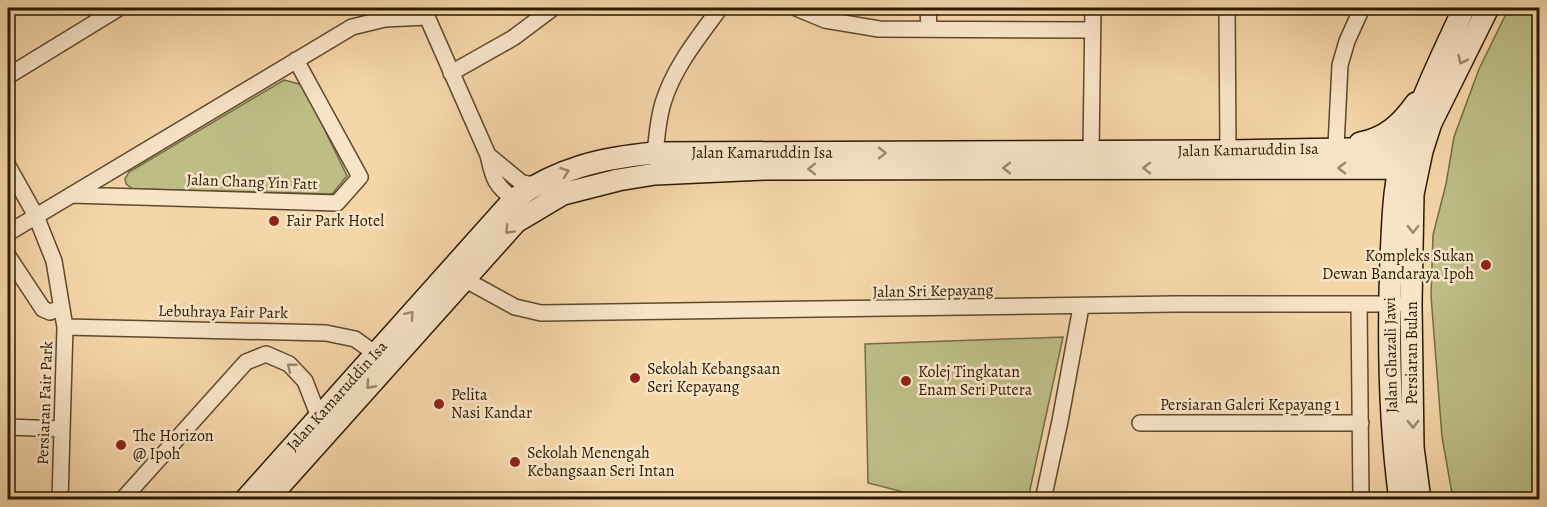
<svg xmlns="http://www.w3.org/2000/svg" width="1547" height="507" viewBox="0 0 1547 507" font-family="Alegreya,serif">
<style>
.green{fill:#bdbd86;stroke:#746c44;stroke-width:1.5}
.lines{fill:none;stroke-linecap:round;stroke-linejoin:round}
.street-casing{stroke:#5e492c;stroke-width:18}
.secondary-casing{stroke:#2b1a02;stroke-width:24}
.street{stroke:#f8e4c7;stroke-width:15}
.secondary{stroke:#f8e4c7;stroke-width:21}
.oneway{stroke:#9c896e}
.poi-dot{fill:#8f2418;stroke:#f8e4c7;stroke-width:2}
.labels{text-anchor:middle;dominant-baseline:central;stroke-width:5;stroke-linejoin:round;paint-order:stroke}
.street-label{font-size:16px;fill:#2b1a02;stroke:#f8e4c7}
.poi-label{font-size:16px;fill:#2b1a02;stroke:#f8e4c7;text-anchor:start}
</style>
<rect width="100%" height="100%" fill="#f5d6a9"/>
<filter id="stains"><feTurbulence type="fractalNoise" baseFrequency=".00333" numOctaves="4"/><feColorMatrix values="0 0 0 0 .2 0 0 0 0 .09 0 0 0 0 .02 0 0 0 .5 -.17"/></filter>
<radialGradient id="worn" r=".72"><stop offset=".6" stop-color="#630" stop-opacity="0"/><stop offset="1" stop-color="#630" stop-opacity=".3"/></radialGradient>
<path class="green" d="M 1509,8 L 1539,8 L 1539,499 L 1453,499 L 1442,437 L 1431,296 L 1433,235 L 1446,184 L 1454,137 L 1479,69 Z
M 284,80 L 303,85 L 347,176 L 332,194 L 133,189 L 126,184 L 125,179 L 129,172 Z
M 1063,337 L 1028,499 L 931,499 L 868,483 L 865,344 Z"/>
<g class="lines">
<g class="street-casing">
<path id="street" d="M 796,8 L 825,20 L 879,29 L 1092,30
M 928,8 L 929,29
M 1227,8 L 1228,151
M 424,10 L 488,155 C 493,177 494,185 514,199
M 451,73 L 513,38 L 553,8
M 8,76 L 119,8
M 1336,146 L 1340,65 L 1347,41 L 1362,8
M 1091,151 L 1093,8
M 655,153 C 657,136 658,119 663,103 C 674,67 698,38 720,8
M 488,155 L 522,183 L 535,185
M 8,166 L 36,216 L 54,261 L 65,327 L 60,500
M 71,195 L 337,203 L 360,177 L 296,60
M 8,233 L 352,27 L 385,19 L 427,17
M 8,256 L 43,309 L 50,312 L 61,308
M 464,279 L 515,307 L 541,313 L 1176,304 L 1398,304
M 1359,304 L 1361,500
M 65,327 L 326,333 L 355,339 L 376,354
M 1140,423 L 1361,423
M 8,427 L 61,429
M 122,500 L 246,362 L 266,354 L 289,364 L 305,381 L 319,417
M 1043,500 L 1060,421 L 1081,307"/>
</g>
<g class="secondary-casing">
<path id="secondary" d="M 1360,143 C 1386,138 1401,124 1416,103
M 245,500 L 514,199 C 559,168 601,158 655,153 L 1228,151 L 1405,148 L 1422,151
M 267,500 L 516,222 L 563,194 L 618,180 L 655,174 L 766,169 L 1401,168 L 1417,171
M 1400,500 C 1389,420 1388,339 1391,259 C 1393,220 1393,183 1405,146 C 1421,99 1443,53 1464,8
M 1420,500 L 1413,447 L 1411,304 L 1413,194 L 1422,151 L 1431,123 L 1488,8"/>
</g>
<use href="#street" class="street"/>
<use href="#secondary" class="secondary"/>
</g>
<defs><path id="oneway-chevron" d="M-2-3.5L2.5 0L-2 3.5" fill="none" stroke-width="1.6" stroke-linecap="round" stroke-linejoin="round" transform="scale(1.5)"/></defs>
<g class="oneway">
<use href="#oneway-chevron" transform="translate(1462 60) rotate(116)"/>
<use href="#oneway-chevron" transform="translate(882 153)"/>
<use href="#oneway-chevron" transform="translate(1007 168) rotate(180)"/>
<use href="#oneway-chevron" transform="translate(1147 168) rotate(-180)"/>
<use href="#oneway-chevron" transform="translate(1342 168) rotate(-180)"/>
<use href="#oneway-chevron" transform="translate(812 169) rotate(180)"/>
<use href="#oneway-chevron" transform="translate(565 172) rotate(-20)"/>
<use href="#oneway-chevron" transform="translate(1413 229) rotate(91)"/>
<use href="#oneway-chevron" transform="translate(509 230) rotate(133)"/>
<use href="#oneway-chevron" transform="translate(410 315) rotate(-49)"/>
<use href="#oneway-chevron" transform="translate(291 367) rotate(-141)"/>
<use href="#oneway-chevron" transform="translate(370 385) rotate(132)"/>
<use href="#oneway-chevron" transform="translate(1413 424) rotate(89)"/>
</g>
<g class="poi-dot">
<circle cx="274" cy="221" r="6"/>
<circle cx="1486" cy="265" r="6"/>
<circle cx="635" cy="378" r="6"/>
<circle cx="906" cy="381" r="6"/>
<circle cx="439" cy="404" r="6"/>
<circle cx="121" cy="445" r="6"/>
<circle cx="515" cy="462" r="6"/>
</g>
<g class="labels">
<g class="street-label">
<text transform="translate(1248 150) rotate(-1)">Jalan Kamaruddin Isa</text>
<text x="762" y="153">Jalan Kamaruddin Isa</text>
<text transform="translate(252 182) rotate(2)">Jalan Chang Yin Fatt</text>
<text transform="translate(933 291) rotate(-1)">Jalan Sri Kepayang</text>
<text transform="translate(223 312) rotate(1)">Lebuhraya Fair Park</text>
<text transform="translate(1412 353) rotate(-90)">Persiaran Bulan</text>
<text transform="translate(1391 355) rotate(-91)">Jalan Ghazali Jawi</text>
<text transform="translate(337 396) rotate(-48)">Jalan Kamaruddin Isa</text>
<text transform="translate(45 403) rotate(-88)">Persiaran Fair Park</text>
<text x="1250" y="405">Persiaran Galeri Kepayang 1</text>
</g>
<g class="poi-label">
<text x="286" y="221">Fair Park Hotel</text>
<text x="1474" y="256" text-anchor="end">Kompleks Sukan<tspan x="1474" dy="18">Dewan Bandaraya Ipoh</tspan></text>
<text x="647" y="369">Sekolah Kebangsaan<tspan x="647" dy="18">Seri Kepayang</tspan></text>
<text x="918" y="372">Kolej Tingkatan<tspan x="918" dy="18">Enam Seri Putera</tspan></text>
<text x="451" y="395">Pelita<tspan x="451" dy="18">Nasi Kandar</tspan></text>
<text x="133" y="436">The Horizon<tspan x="133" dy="18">@ Ipoh</tspan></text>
<text x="527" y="453">Sekolah Menengah<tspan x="527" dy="18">Kebangsaan Seri Intan</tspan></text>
</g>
</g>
<rect width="1547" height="507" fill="none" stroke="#f5d6a9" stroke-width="30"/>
<rect x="9" y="9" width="1529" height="489" fill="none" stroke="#2b1a02" stroke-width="3"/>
<rect x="15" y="15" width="1517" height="477" fill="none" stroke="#2b1a02" stroke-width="1.5"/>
<rect width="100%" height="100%" filter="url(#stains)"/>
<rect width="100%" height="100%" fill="url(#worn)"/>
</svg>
